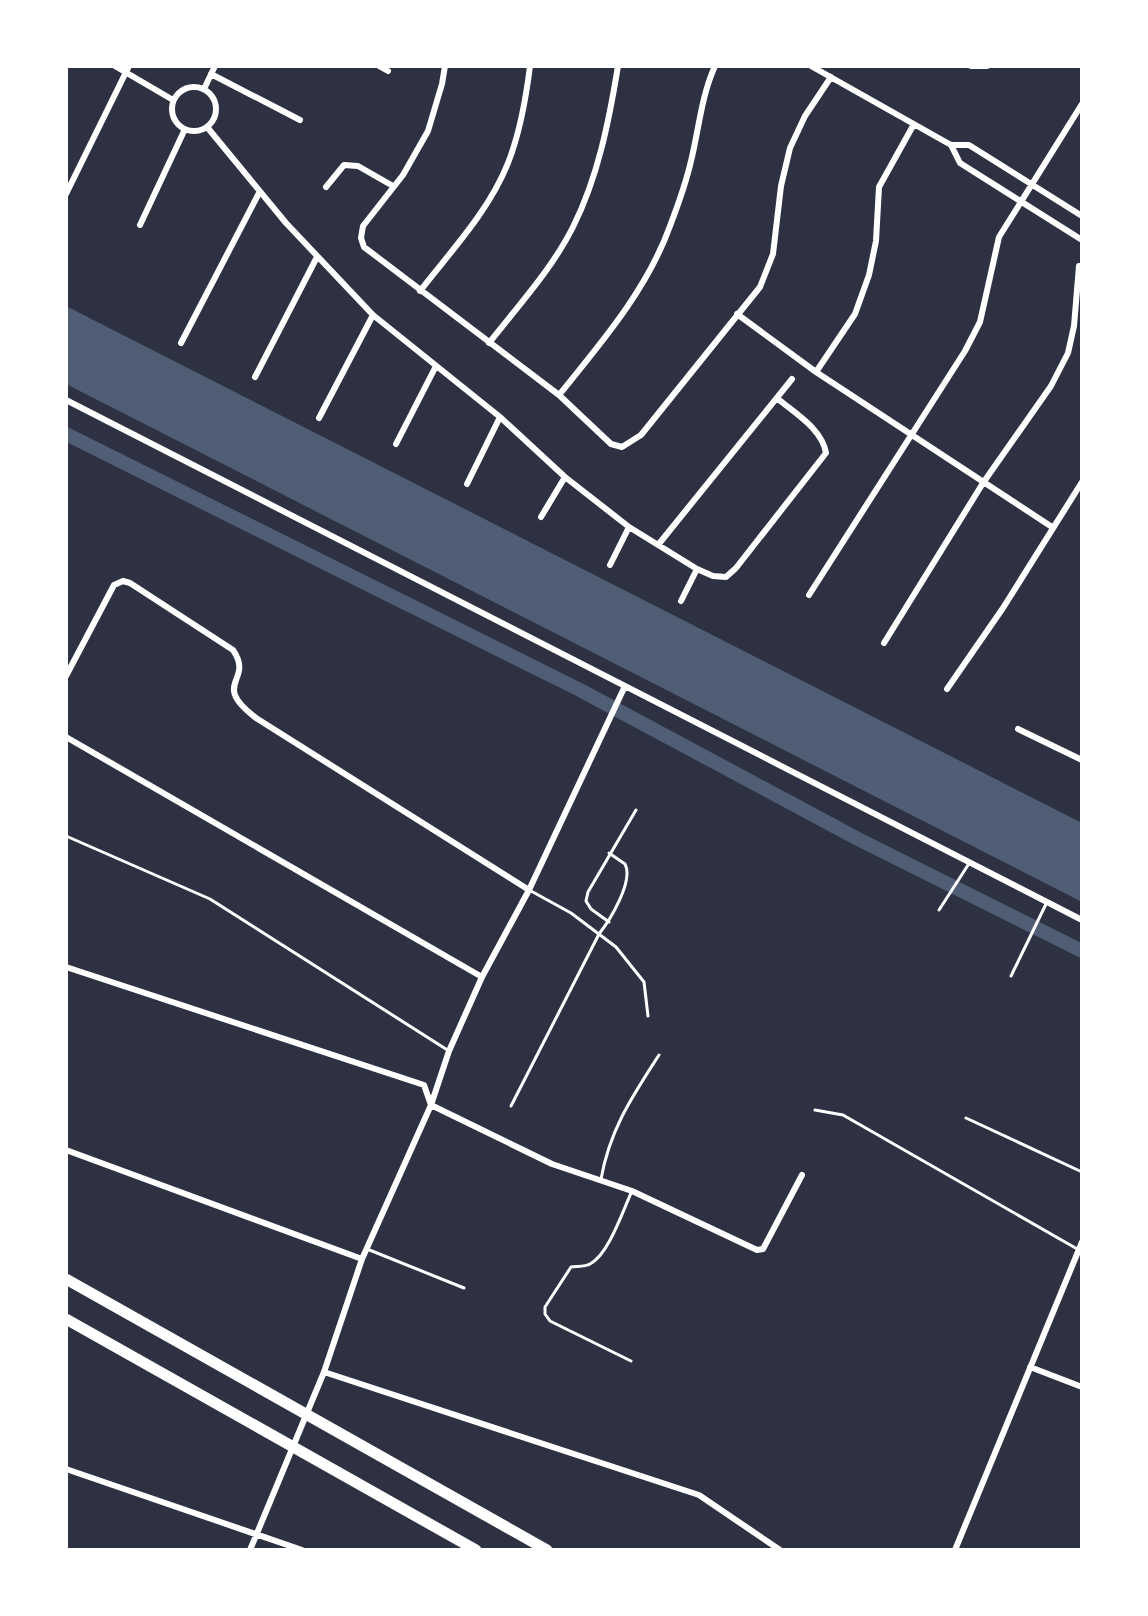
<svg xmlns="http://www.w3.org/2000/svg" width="1148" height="1616" viewBox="0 0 1148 1616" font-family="'Sofia Sans Condensed',sans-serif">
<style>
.water{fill:#4f5d75}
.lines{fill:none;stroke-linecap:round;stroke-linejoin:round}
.canal{stroke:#4f5d75;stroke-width:14}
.service{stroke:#fff;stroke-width:3}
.minor{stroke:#fff;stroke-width:6}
.motorway{stroke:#fff;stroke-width:11}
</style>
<rect width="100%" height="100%" fill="#2d3142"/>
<path class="water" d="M 66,306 L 1082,823 L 1082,902 L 66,384 Z"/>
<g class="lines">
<path class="canal" d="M 66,434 L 580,690 L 858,839 L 1082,951"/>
<path class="service" d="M 66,836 L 210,899 L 449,1051
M 531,891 L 571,913 L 616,947 L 644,982 L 648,1016
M 939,910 L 970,862
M 609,922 L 591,909 L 586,901 L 588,892 L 636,810
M 1011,976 L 1047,902
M 511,1106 L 599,934 C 610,920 634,881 625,864 L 609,853
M 815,1110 L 843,1115 L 1079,1250
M 966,1118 L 1082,1172
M 601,1179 C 610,1129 632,1097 659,1055
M 367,1249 L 464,1288
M 631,1361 L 550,1321 L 545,1314 L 545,1307 L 571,1267 C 577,1266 585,1267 590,1264 C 609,1254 623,1210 632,1191"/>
<path class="minor" d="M 115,66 L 173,100
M 379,66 L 388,71
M 445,66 L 442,84 L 428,131 L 403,175 L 363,226 L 361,238 L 364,247 L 559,395 L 611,444 L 622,447 L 641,435 L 760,287 L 773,254 L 781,186 L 790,148 L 805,116 L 831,77
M 811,66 L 951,145 L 969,145 L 1082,216
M 971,66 L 987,66
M 211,74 L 300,120
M172 109a22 22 0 1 1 44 0a22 22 0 1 1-44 0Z
M 204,89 L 215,66
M 207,127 L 286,223 L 373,315 L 500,417 L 565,477 L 629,527 L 697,569 L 713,576 L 726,577 L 736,568 L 826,453 C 822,429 796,414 778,399
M 951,145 L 960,163 L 1082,240
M 326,187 L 344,165 L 358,166 L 393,186
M 66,194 L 129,66
M 140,225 L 185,129
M 420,291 C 451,251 489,211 508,163 C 520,133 526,98 530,66
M 737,314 L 816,372 L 1052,527
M 181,343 L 259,193
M 489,343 C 518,306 552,269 573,227 C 598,177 609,121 618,66
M 816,372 L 855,314 L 869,275 L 876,241 L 879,187 L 914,124
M 255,377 L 317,257
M 559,395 C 601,343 647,290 670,226 C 678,205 686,183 691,161 C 699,129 701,97 715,66
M 66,400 L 1082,920
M 319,418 L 373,315
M 396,444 L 436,366
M 467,484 L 500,417
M 541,517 L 565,477
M 658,545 L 792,379
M 610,565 L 629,527
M 809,595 L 965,351 L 980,322 L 999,237 L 1082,104
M 681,601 L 697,569
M 884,643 L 983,483 L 1051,386 L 1068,353 L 1074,326 L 1079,266
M 66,676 L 114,585 L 123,581 L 130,583 L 233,650 C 255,682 209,682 256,718 L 529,890
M 947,689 L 1003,608 L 1082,482
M 1018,729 L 1082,760
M 66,737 L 482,977
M 66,967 L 424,1085 L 431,1105 L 552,1164 L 632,1191 L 757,1250 L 763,1249 L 802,1175
M 66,1150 L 362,1259
M 1030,1367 L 1082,1387
M 324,1372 L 699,1495 L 780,1550
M 66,1469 L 302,1550
M 250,1550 L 324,1372 L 362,1259 L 431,1105 L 449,1051 L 482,977 L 529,890 L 625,686
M 955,1550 L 1082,1242"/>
<path class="motorway" d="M 66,1279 L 547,1550
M 66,1319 L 476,1550"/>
</g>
<rect width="1148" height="1616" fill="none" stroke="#ffffff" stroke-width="136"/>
</svg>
